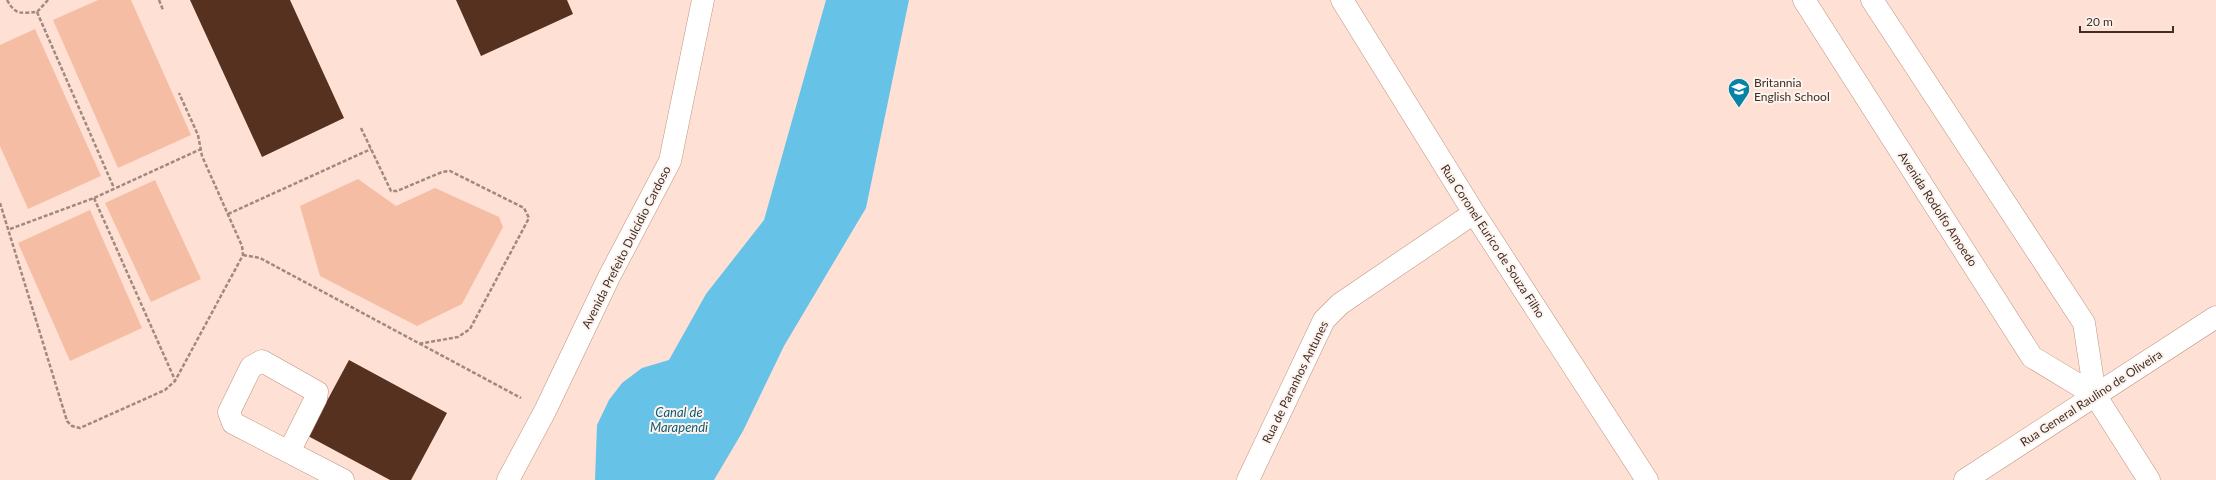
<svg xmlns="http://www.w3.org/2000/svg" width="2216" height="480" viewBox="0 0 2216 480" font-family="Lato,sans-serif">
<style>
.green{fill:#f5bda3}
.water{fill:#66c2e6}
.building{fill:#56311f}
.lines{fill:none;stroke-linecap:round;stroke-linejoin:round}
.minor-casing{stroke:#be927d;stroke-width:23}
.path{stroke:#a1897e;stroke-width:2.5;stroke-dasharray:4 2;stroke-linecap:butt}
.minor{stroke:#fff;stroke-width:22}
.labels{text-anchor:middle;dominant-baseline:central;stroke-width:4;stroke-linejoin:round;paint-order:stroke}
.poi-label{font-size:12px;fill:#402e25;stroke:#fdf3ee;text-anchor:start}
.street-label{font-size:12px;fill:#402e25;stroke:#fdf3ee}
.water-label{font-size:13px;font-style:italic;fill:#115c75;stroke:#fdf3ee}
</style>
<rect width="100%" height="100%" fill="#fee1d4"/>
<path class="green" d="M 98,0 L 131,0 L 191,135 L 118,168 L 53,20 Z
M 35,29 L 101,176 L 28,209 L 0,146 L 0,45 Z
M 358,179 L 396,206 L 435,188 L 499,217 L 503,227 L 462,304 L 417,326 L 320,276 L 300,206 Z
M 155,180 L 201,279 L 151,302 L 105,203 Z
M 90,210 L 142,328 L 70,361 L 18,243 Z"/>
<path class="water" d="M 826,0 L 909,0 L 866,208 L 784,346 L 743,431 L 714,480 L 595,480 L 597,425 L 609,400 L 622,383 L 642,368 L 669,360 L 706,294 L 764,220 Z"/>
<path class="building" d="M 190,0 L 290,0 L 344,118 L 262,157 Z
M 456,0 L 567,0 L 573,14 L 481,56 Z
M 349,360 L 447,413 L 411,480 L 390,480 L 308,436 Z"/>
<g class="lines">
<g class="minor-casing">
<path id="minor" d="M 1342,0 L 1474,213 L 1647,480
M 1804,0 L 2032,357 L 2095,395
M 1872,0 L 2084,323 L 2095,395 L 2149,480
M 289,452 L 316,398 L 317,392 L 262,361 L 251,367 L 229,412 L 233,423 L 343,480
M 508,480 L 545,411 L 609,277 L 670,161 L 703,0
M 1248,480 L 1324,320 L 1340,304 L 1474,213
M 1965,480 L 2216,317"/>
</g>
<path class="path" d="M 7,0 C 16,16 21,13 37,12 L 48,0
M 159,0 L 163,10
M 37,12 L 114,188
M 361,128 L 391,191 L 397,191 L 442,172 L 450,171 L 524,208 L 529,218 L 470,329 L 458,337 L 418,344
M 94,198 L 175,380
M 0,203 L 67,421 L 72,426 L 80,428 L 165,390 L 175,381 L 243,255 L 242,246 L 202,156 L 198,135 L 179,93
M 228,214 L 371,149
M 10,229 L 94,198 L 201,149
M 243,255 L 260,258 L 521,398"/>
<use href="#minor" class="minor"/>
</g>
<defs>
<g id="school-pin" transform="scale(1.15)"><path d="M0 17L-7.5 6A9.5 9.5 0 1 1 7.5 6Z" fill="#0683a7" stroke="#fdf3ee"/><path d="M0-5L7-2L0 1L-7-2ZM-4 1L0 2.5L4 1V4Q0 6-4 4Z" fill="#fff"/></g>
</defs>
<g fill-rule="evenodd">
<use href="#school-pin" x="1739" y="89"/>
</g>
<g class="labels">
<g class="poi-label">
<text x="1754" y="82">Britannia<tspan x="1754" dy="14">English School</tspan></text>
</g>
<g class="street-label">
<text transform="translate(1938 209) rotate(57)">Avenida Rodolfo Amoedo</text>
<text transform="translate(1493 241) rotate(57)">Rua Coronel Eurico de Souza Filho</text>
<text transform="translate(626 247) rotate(-63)">Avenida Prefeito Dulcídio Cardoso</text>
<text transform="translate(1295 382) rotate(-64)">Rua de Paranhos Antunes</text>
<text transform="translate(2091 398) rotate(-33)">Rua General Raulino de Oliveira</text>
</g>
<g class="water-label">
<text x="679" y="412">Canal de<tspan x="679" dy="15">Marapendi</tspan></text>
</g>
</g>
<path d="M2080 26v6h93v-6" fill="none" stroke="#402e25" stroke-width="2"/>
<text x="2086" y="26" font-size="12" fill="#402e25" stroke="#fdf3ee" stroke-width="3" paint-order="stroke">20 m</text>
</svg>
